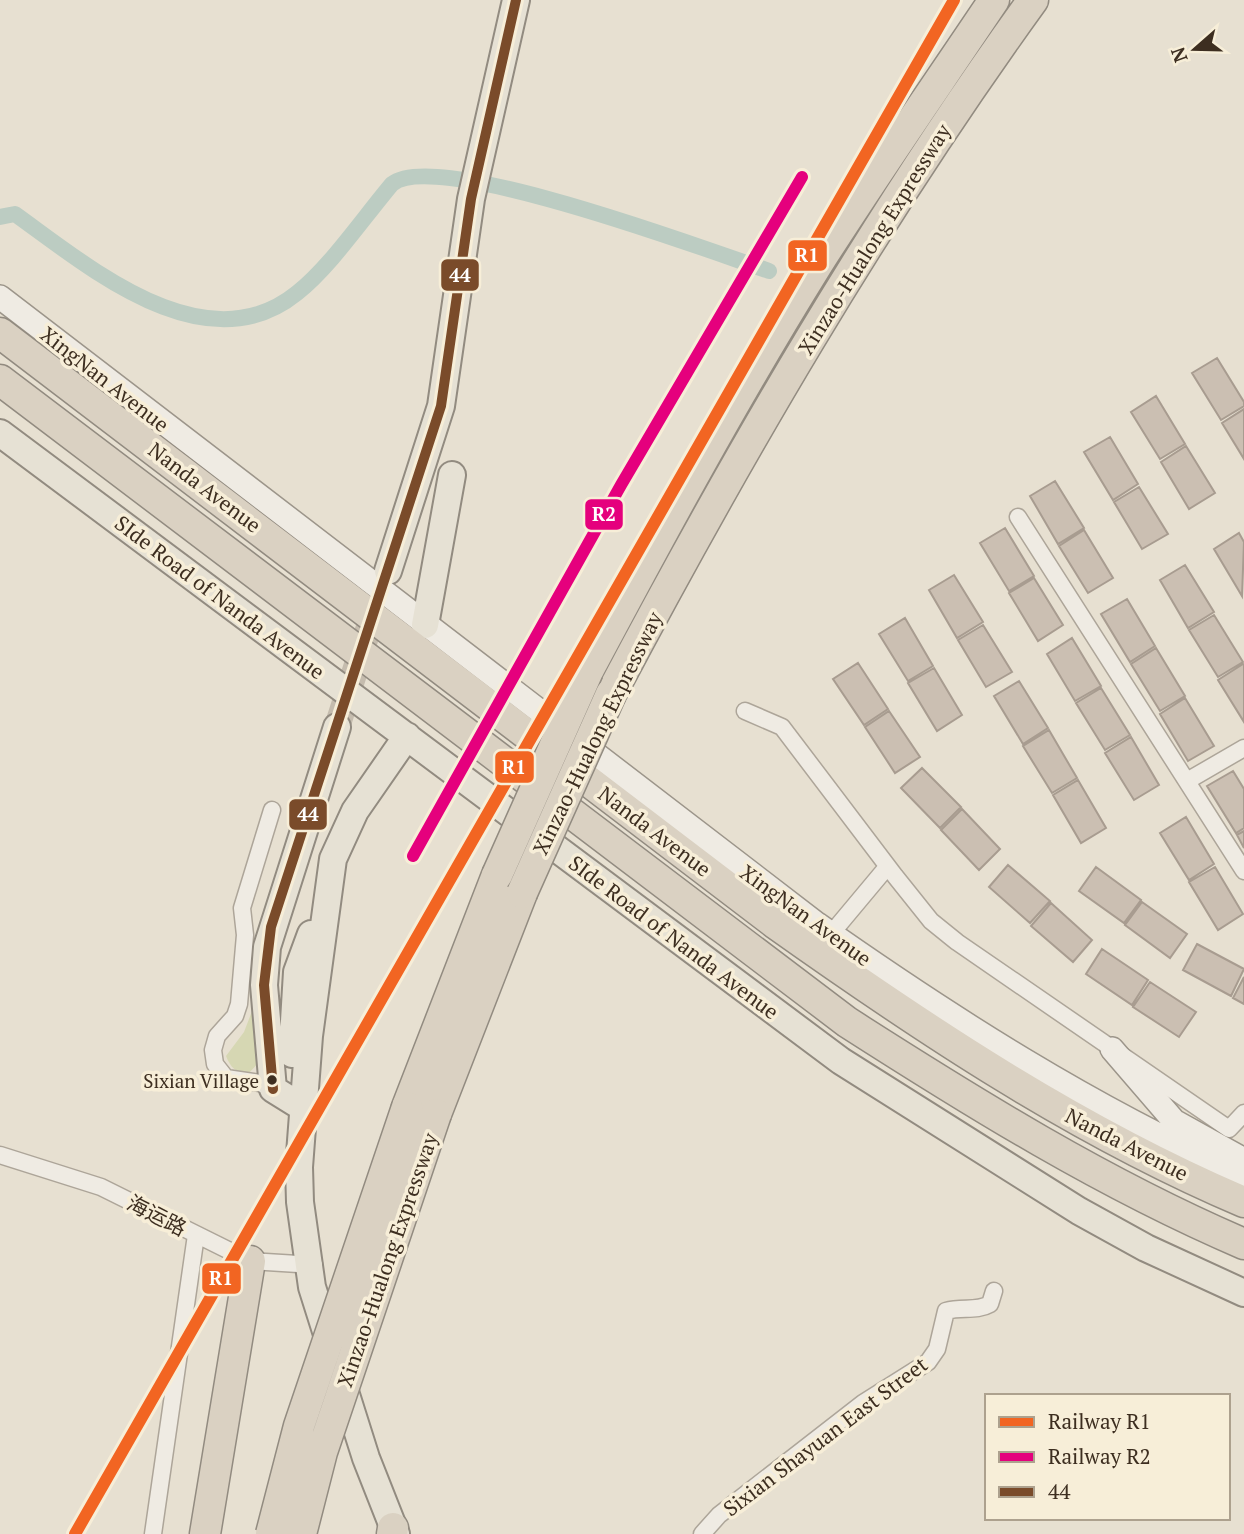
<svg xmlns="http://www.w3.org/2000/svg" width="1244" height="1534" viewBox="0 0 1244 1534" font-family="'PT Serif','Noto Sans SC',serif">
<style>
.green{fill:#d6d7b3}
.lines{fill:none;stroke-linecap:round;stroke-linejoin:round}
.canal{stroke:#bcccc2;stroke-width:16}
.building{fill:#cbbfb2;stroke:#a89c90;stroke-width:2}
.primary-tunnel{stroke:#c5bcae;stroke-width:26;stroke-dasharray:26 13;stroke-linecap:butt}
.street-casing{stroke:#ada599;stroke-width:19}
.secondary-casing{stroke:#9c958a;stroke-width:26}
.primary-casing{stroke:#928b80;stroke-width:30}
.highway-casing{stroke:#928b80;stroke-width:33}
.street{stroke:#efebe3;stroke-width:16}
.secondary{stroke:#efebe3;stroke-width:23}
.primary{stroke:#e6e1d4;stroke-width:26}
.highway{stroke:#dad1c2;stroke-width:30}
.highway-bridge-casing{stroke:#928b80;stroke-width:33;stroke-linecap:butt}
.highway-bridge{stroke:#dad1c2;stroke-width:30}
.bus-1-casing{stroke:#f7eed8;stroke-width:16}
.bus-1{stroke:#7a4b2a;stroke-width:10}
.rail-1-casing{stroke:#f7eed8;stroke-width:18}
.rail-2-casing{stroke:#f7eed8;stroke-width:18}
.rail-1{stroke:#f26522;stroke-width:12}
.rail-2{stroke:#e5007d;stroke-width:12}
.bus-dot{fill:#3d2e20;stroke:#f7eed8;stroke-width:2.5}
.labels{text-anchor:middle;dominant-baseline:central;stroke-width:7;stroke-linejoin:round;paint-order:stroke}
.bus-label{font-size:19px;fill:#3d2e20;stroke:#f7eed8;text-anchor:end}
.street-label{font-size:21px;fill:#3d2e20;stroke:#f7eed8}
.line-badge{stroke:#f7eed8;stroke-width:2.5}
.badge-label{font-size:19px;text-anchor:middle;font-weight:bold;fill:#fff}
</style>
<rect width="100%" height="100%" fill="#e7e0d1"/>
<path class="green" d="M 254,1006 L 261,1060 L 248,1074 C 235,1072 231,1068 226,1056 L 244,1032 Z"/>
<g class="lines">
<path class="canal" d="M 0,217 L 15,214 C 89,267 206,367 297,293 C 330,267 364,217 392,184 C 436,148 710,251 769,271"/>
</g>
<path class="building" d="M 1217,358 L 1244,402 L 1244,406 L 1221,420 L 1192,373 Z
M 1156,396 L 1185,444 L 1160,459 L 1131,412 Z
M 1244,409 L 1244,459 L 1222,423 Z
M 1110,437 L 1138,484 L 1113,500 L 1084,452 Z
M 1186,446 L 1215,493 L 1189,509 L 1161,462 Z
M 1055,481 L 1084,528 L 1058,544 L 1030,496 Z
M 1139,487 L 1168,534 L 1142,549 L 1114,502 Z
M 1005,528 L 1034,576 L 1009,591 L 980,543 Z
M 1084,530 L 1113,578 L 1088,593 L 1059,546 Z
M 1239,533 L 1244,542 L 1242,596 L 1214,549 Z
M 1185,565 L 1214,612 L 1188,628 L 1160,580 Z
M 954,575 L 983,622 L 957,638 L 929,590 Z
M 1034,578 L 1063,625 L 1038,641 L 1009,593 Z
M 1127,599 L 1155,646 L 1130,662 L 1101,614 Z
M 1214,615 L 1243,662 L 1218,677 L 1189,630 Z
M 905,618 L 933,666 L 908,681 L 879,634 Z
M 983,625 L 1012,672 L 986,687 L 958,640 Z
M 1072,638 L 1101,686 L 1075,701 L 1047,654 Z
M 1156,648 L 1185,696 L 1160,711 L 1131,664 Z
M 858,663 L 888,709 L 864,725 L 833,679 Z
M 1243,664 L 1244,665 L 1244,722 L 1218,680 Z
M 934,668 L 962,715 L 937,731 L 908,683 Z
M 1019,681 L 1048,728 L 1023,744 L 994,696 Z
M 1101,688 L 1130,735 L 1105,750 L 1076,703 Z
M 1185,698 L 1214,746 L 1188,761 L 1160,714 Z
M 889,711 L 920,757 L 895,773 L 865,727 Z
M 1049,730 L 1077,778 L 1052,793 L 1023,746 Z
M 1131,737 L 1159,785 L 1134,800 L 1105,753 Z
M 922,768 L 961,807 L 940,828 L 901,788 Z
M 1233,771 L 1244,789 L 1244,828 L 1236,833 L 1207,786 Z
M 1078,780 L 1106,828 L 1081,843 L 1053,795 Z
M 962,809 L 1000,849 L 979,870 L 941,830 Z
M 1186,817 L 1214,864 L 1189,880 L 1160,833 Z
M 1244,831 L 1244,848 L 1237,835 Z
M 1008,865 L 1050,901 L 1030,923 L 989,887 Z
M 1096,867 L 1141,900 L 1124,923 L 1079,891 Z
M 1215,867 L 1243,914 L 1218,930 L 1189,882 Z
M 1142,902 L 1187,934 L 1170,958 L 1125,925 Z
M 1051,903 L 1092,940 L 1073,962 L 1031,926 Z
M 1197,944 L 1244,969 L 1231,996 L 1183,970 Z
M 1102,949 L 1148,980 L 1132,1005 L 1086,974 Z
M 1244,977 L 1244,1004 L 1233,998 Z
M 1150,982 L 1196,1012 L 1179,1037 L 1133,1007 Z"/>
<g class="lines">
<path class="primary-tunnel" d="M 337,727 L 378,599"/>
<g class="street-casing">
<path id="street" d="M 1018,517 L 1244,871
M 745,711 L 782,727 L 895,876 L 931,921 L 957,942 L 1229,1129 L 1244,1113
M 1187,781 L 1244,748
M 272,810 L 242,908 L 245,935 L 239,1004 L 235,1016 L 217,1036 L 213,1050 L 215,1064 L 226,1078 L 260,1083 L 273,1089
M 831,934 L 887,867
M 0,1155 L 101,1187 L 250,1261 L 314,1265
M 153,1534 L 196,1235
M 702,1534 L 719,1515 L 863,1403 L 928,1362 L 937,1349 L 946,1311 C 962,1306 976,1312 990,1304 L 994,1291"/>
</g>
<g class="secondary-casing">
<path id="secondary" d="M 0,297 L 817,924 C 952,1019 1092,1108 1244,1176
M 1112,1049 L 1174,1121 L 1244,1160"/>
</g>
<g class="primary-casing">
<path id="primary" d="M 0,433 L 841,1061 L 1079,1211 L 1146,1248 L 1244,1293
M 388,571 L 441,406 L 471,199 L 516,0
M 425,625 L 452,475
M 292,1054 L 297,972 L 311,934
M 302,1107 L 273,1089 L 264,985 L 267,947 L 337,727
M 396,1534 L 366,1458 L 312,1287 L 300,1202 L 299,1167 L 309,1036 L 333,859 L 355,811 L 407,736"/>
</g>
<g class="highway-casing">
<path id="highway" d="M 0,333 L 776,924 C 924,1029 1077,1131 1244,1202
M 0,380 L 847,1022 C 975,1104 1104,1184 1244,1244
M 588,671 C 661,534 735,397 817,265 C 874,175 935,88 994,0
M 611,694 C 738,454 874,220 1033,0
M 407,1107 L 497,875
M 436,1114 L 522,893
M 205,1534 L 250,1261
M 392,1534 L 393,1528"/>
</g>
<use href="#street" class="street"/>
<use href="#secondary" class="secondary"/>
<use href="#primary" class="primary"/>
<use href="#highway" class="highway"/>
<g class="highway-bridge-casing">
<path id="highway-bridge" d="M 497,875 L 588,671
M 522,893 L 611,694
M 271,1534 L 299,1426 L 407,1107
M 301,1534 L 322,1452 L 436,1114"/>
</g>
<use href="#highway-bridge" class="highway-bridge"/>
<g class="bus-1-casing">
<path id="bus-1" d="M 273,1089 L 264,985 L 271,927 L 441,406 L 471,199 L 516,0"/>
</g>
<use href="#bus-1" class="bus-1"/>
<g class="rail-1-casing">
<path id="rail-1" d="M 75,1534 L 954,0"/>
</g>
<g class="rail-2-casing">
<path id="rail-2" d="M 413,856 L 621,485 L 802,177"/>
</g>
<use href="#rail-1" class="rail-1"/>
<use href="#rail-2" class="rail-2"/>
</g>
<circle class="bus-dot" cx="272" cy="1080" r="6"/>
<g class="labels">
<g class="bus-label">
<text x="259" y="1080">Sixian Village</text>
</g>
<g class="street-label">
<text transform="translate(874 239) rotate(-58)">Xinzao-Hualong Expressway</text>
<text transform="translate(105 379) rotate(38)">XingNan Avenue</text>
<text transform="translate(205 487) rotate(37)">Nanda Avenue</text>
<text transform="translate(220 597) rotate(37)">SIde Road of Nanda Avenue</text>
<text transform="translate(597 733) rotate(-64)">Xinzao-Hualong Expressway</text>
<text transform="translate(655 831) rotate(37)">Nanda Avenue</text>
<text transform="translate(806 915) rotate(36)">XingNan Avenue</text>
<text transform="translate(674 937) rotate(37)">SIde Road of Nanda Avenue</text>
<text transform="translate(1127 1144) rotate(27)">Nanda Avenue</text>
<text transform="translate(157 1215) rotate(27)">海运路</text>
<text transform="translate(387 1260) rotate(-71)">Xinzao-Hualong Expressway</text>
<text transform="translate(825 1436) rotate(-37)">Sixian Shayuan East Street</text>
</g>
</g>
<g class="line-badge">
<rect x="787" y="239" width="41" height="33" rx="7" fill="#f26522"/>
<rect x="440" y="258" width="40" height="34" rx="7" fill="#7a4b2a"/>
<rect x="584" y="498" width="40" height="33" rx="7" fill="#e5007d"/>
<rect x="494" y="750" width="41" height="34" rx="7" fill="#f26522"/>
<rect x="288" y="798" width="40" height="33" rx="7" fill="#7a4b2a"/>
<rect x="201" y="1262" width="41" height="33" rx="7" fill="#f26522"/>
</g>
<g class="badge-label">
<text x="807" y="262">R1</text>
<text x="460" y="282">44</text>
<text x="604" y="521">R2</text>
<text x="514" y="774">R1</text>
<text x="308" y="821">44</text>
<text x="221" y="1285">R1</text>
</g>
<rect x="985" y="1394" width="245" height="126" fill="#f7eed8" stroke="#ada18e" stroke-width="2"/>
<rect x="999" y="1417" width="35" height="10" fill="#f26522" stroke="#ada18e" stroke-width="2"/>
<text x="1048" y="1429" font-size="21" fill="#3d2e20">Railway R1</text>
<rect x="999" y="1452" width="35" height="10" fill="#e5007d" stroke="#ada18e" stroke-width="2"/>
<text x="1048" y="1464" font-size="21" fill="#3d2e20">Railway R2</text>
<rect x="999" y="1487" width="35" height="10" fill="#7a4b2a" stroke="#ada18e" stroke-width="2"/>
<text x="1048" y="1499" font-size="21" fill="#3d2e20">44</text>
<g transform="translate(1195 49) rotate(250)" stroke="#f7eed8" stroke-width="5" paint-order="stroke">
<path d="M0-5L12 26L0 18L-12 26Z" fill="#3d2e20"/>
<text y="-10" font-size="19" font-weight="bold" text-anchor="middle" fill="#3d2e20">N</text>
</g>
</svg>
